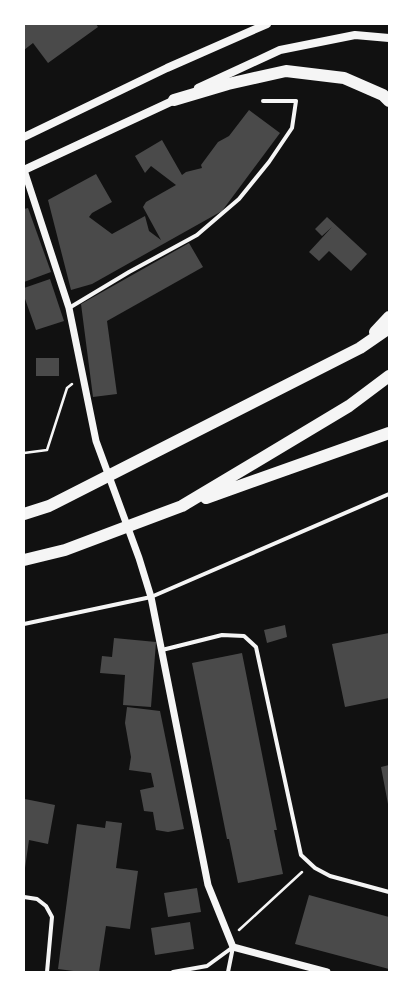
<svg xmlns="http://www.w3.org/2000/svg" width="413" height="996" viewBox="0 0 413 996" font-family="Lora,serif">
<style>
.building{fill:#4a4a4a}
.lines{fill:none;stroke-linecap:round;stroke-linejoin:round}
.path{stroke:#f5f5f5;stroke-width:2.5}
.minor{stroke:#f5f5f5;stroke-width:4}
.tertiary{stroke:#f5f5f5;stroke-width:7}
.secondary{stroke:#f5f5f5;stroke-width:8}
.motorway{stroke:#f5f5f5;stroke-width:12}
</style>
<rect width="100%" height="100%" fill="#111"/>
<path class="building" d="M 24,24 L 96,24 L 98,27 L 48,63 L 33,43 L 24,50 Z
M 249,110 L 280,133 L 222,211 L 92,284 L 71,290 L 48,200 L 96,174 L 112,202 L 92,213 L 89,217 L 112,234 L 145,216 L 149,231 L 161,240 L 143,207 L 146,202 L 176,185 L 151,166 L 145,173 L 135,156 L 162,140 L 182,175 L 186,172 L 202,168 L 201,165 L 218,142 L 229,136 Z
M 28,208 L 51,272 L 24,282 L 24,209 Z
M 327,217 L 367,254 L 351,271 L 329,251 L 319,261 L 309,252 L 332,227 L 322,236 L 315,229 Z
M 189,243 L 203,267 L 107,321 L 117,394 L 93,397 L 81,304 Z
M 50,279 L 64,321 L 36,330 L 24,296 L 24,288 Z
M 36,358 L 59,358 L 59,376 L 36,376 Z
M 285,625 L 287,637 L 267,643 L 264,630 Z
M 389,633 L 389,698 L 345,707 L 332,644 Z
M 114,638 L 156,642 L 151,707 L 123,705 L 125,675 L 100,673 L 102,656 L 112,657 Z
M 242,653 L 277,830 L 274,830 L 283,874 L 238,883 L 229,839 L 227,839 L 192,663 Z
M 127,707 L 160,711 L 184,829 L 168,832 L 156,830 L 153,812 L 144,811 L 140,790 L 154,787 L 151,773 L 129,770 L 131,757 L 125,723 Z
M 389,765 L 389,804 L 388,804 L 381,767 Z
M 25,799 L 55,805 L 48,844 L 29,840 L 25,868 L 24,804 Z
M 106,821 L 122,823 L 116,868 L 138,871 L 130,929 L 106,926 L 99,972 L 81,972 L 58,969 L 77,824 L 105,828 Z
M 197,888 L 201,912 L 168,917 L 164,893 Z
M 309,895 L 389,917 L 389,969 L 295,944 Z
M 190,922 L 194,949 L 155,955 L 151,928 Z"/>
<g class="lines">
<path class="path" d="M 24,453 L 47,450 L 67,388 L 72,384
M 239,930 L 302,872"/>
<path class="minor" d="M 69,308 L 129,272 L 197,235 L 239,199 L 269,162 L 292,128 L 296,101 L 263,101
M 24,624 L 151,597 L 389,494
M 162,650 L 222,635 L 244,636 L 256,647 L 301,855 L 315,868 L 330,876 L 389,892
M 24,897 L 37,899 L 46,906 L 52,917 L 47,972
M 173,972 L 207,966 L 233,947
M 228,972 L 233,947"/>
<path class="tertiary" d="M 24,170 L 69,308 L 96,441 L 139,558 L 151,597 L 208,885 L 233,947 L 327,972"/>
<path class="secondary" d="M 198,88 L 280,50 L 355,35 L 389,38
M 24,137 L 167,68 L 267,24
M 24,170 L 179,98"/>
<path class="motorway" d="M 174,100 L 228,84 L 286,71 L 344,78 L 383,95 L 389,101
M 375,332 L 389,317
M 206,498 L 389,433
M 24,514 L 49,506 L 360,348 L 389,328
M 24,560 L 65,550 L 182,506 L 349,406 L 389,376"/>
</g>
<rect width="413" height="996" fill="none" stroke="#ffffff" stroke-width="50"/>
</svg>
